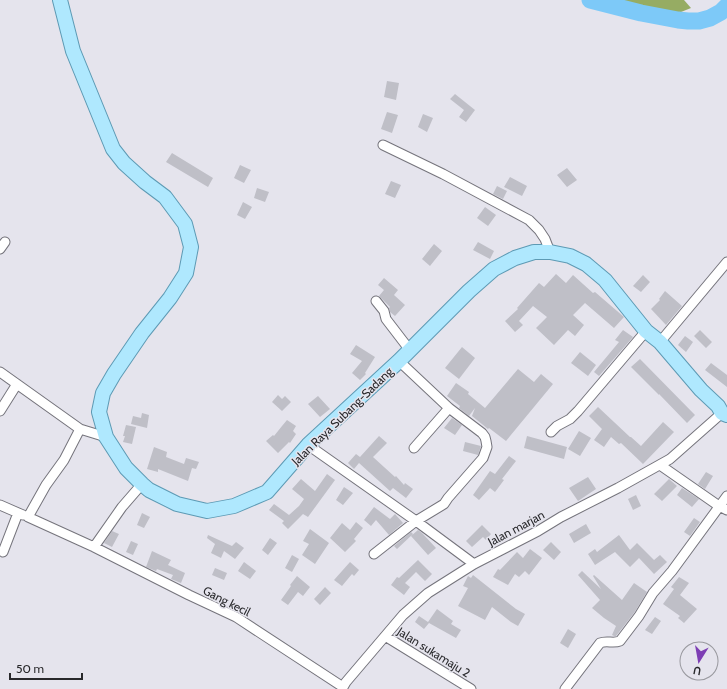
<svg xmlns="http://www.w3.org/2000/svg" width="727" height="689" viewBox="0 0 727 689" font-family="Cabin,sans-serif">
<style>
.forest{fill:#96ac63}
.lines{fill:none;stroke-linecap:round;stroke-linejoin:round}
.river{stroke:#7dc9f8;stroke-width:17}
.building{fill:#bfbfc7}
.street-casing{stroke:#75747c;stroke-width:11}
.primary-casing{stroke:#5d9ab4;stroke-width:16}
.street{stroke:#fff;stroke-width:9}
.primary{stroke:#afe8fe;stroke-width:14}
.labels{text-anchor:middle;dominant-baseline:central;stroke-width:3;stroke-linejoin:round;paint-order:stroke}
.street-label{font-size:12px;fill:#28282b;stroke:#e5e4ed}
</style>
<rect width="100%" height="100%" fill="#e5e4ed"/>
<path class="forest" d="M 614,0 L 684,0 L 691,8 L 666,18 Z"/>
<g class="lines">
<path class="river" d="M 590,0 L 641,13 L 678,20 L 688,21 L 699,21 L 710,18 L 721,12 L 727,6"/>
</g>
<path class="building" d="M 387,81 L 399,83 L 396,100 L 384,97 Z
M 455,94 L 475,110 L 466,122 L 459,117 L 464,110 L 450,99 Z
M 387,112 L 398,115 L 392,133 L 381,129 Z
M 423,114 L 433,118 L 427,132 L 418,127 Z
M 172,153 L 213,178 L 208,187 L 166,162 Z
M 240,165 L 251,170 L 244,183 L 234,178 Z
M 567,168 L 577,180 L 567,187 L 557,175 Z
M 510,177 L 527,186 L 522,196 L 504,187 Z
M 391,181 L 401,185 L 395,198 L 385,194 Z
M 497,186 L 507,191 L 503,199 L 493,194 Z
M 257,188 L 269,192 L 265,202 L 254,198 Z
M 243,202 L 252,207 L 245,219 L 237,215 Z
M 485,207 L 496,215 L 488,226 L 477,218 Z
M 478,242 L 494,251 L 490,259 L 473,250 Z
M 434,244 L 442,251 L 430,266 L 422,259 Z
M 556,274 L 566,283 L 573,275 L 593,293 L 595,292 L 624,317 L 614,328 L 585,303 L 573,315 L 584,325 L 575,336 L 568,330 L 554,345 L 536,328 L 547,317 L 533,306 L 519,321 L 523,325 L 515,332 L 505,321 L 518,309 L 517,308 L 539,283 L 544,287 Z
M 643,275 L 650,282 L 641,292 L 633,286 Z
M 384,278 L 398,290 L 394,295 L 405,305 L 395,316 L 390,312 L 389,308 L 390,307 L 379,296 L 384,290 L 378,285 Z
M 665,291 L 682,306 L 666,325 L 651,309 L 660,300 L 659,299 Z
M 623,330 L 633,337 L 599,376 L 594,372 L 619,342 L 615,340 Z
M 700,330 L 712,342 L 706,348 L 694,336 Z
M 685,336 L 693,342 L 686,352 L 678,345 Z
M 356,345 L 375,357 L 365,373 L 366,374 L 360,380 L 352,373 L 362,361 L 350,354 Z
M 462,347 L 475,358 L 459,379 L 445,368 Z
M 580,352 L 596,365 L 588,376 L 571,363 Z
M 640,359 L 695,415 L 687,423 L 659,394 L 659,395 L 631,367 Z
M 711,363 L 727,375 L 727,387 L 705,370 Z
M 518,369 L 534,382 L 541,374 L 553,384 L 506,441 L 489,428 L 488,429 L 472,416 L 475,408 L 469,416 L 459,408 L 460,406 L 447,396 L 456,383 L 469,392 L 468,394 L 485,408 Z
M 278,395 L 282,399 L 285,396 L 291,402 L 282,411 L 272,402 Z
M 318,396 L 330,409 L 320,417 L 308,404 Z
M 598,407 L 630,437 L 631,437 L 641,446 L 663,422 L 674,432 L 643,464 L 621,443 L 619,444 L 611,437 L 604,447 L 594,440 L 602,429 L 589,416 Z
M 142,413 L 149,415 L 147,428 L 131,424 L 133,416 L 141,418 Z
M 452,418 L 462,425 L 455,435 L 444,428 Z
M 287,420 L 296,426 L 293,431 L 296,434 L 290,443 L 289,442 L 278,453 L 266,441 L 273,435 L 274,436 L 282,426 Z
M 126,425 L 136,427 L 132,444 L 123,442 L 125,436 L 123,436 Z
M 579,431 L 591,438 L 580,456 L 568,449 Z
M 379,436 L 387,443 L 373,457 L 395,477 L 396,476 L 404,485 L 405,483 L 413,489 L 406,498 L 393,488 L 390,491 L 359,463 L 354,469 L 348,463 L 356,454 L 360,457 Z
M 527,436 L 567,447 L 564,459 L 524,448 Z
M 465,442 L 481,446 L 478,455 L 463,451 Z
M 154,447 L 167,452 L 166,457 L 184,464 L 186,458 L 199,462 L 196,469 L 192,468 L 188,481 L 158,469 L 158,472 L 147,469 Z
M 509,456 L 516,461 L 502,479 L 504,480 L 495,492 L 490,488 L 479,500 L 473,495 L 490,471 L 495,474 Z
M 706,472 L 713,476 L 705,489 L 698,484 Z
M 327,474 L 335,480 L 308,517 L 303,514 L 288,529 L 282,523 L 284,521 L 269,510 L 274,504 L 289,515 L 299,506 L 304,499 L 292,489 L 301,479 L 315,491 Z
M 588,477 L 596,489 L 578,501 L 569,488 Z
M 669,479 L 677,486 L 662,501 L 654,494 Z
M 344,487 L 353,493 L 343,505 L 336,500 Z
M 682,488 L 699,499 L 692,507 L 677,495 Z
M 636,495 L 641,506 L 633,510 L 628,499 Z
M 374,507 L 390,519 L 395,514 L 403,523 L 389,535 L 376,520 L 371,526 L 364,520 Z
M 142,513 L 150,517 L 144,528 L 137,525 Z
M 694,518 L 700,522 L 690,536 L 684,532 Z
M 356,522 L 363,528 L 354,539 L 356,541 L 345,552 L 330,538 L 342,523 L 350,530 Z
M 586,524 L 591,533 L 574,543 L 569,534 Z
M 482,525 L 491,534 L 486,540 L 483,537 L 472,547 L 466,541 Z
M 310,529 L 329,543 L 315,564 L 302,555 L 309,544 L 303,541 Z
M 418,530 L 422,533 L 436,548 L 428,555 L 411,536 Z
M 112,531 L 119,534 L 112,547 L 104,543 Z
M 411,532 L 413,534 L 397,549 L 394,546 Z
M 208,535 L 232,546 L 236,542 L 244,548 L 235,559 L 224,551 L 221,558 L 211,553 L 215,544 L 207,538 Z
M 619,535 L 630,550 L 637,543 L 654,560 L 660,555 L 667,562 L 654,574 L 639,558 L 630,567 L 615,552 L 595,565 L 588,554 L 595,549 L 597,552 Z
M 270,538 L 277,543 L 268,555 L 262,550 Z
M 131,541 L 138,544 L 133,555 L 126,552 Z
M 551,542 L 561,552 L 554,560 L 543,550 Z
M 530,549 L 542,558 L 529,575 L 525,571 L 519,577 L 515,574 L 508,585 L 493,577 L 498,569 L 500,570 L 517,552 L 523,558 Z
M 152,551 L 171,560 L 168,565 L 185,573 L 181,583 L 171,579 L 173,575 L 157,569 L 156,571 L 146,567 Z
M 292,555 L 299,559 L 292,572 L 285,568 Z
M 418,560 L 432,574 L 425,581 L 416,572 L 405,583 L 410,587 L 404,595 L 391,585 L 397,577 L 399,578 Z
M 244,562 L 256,571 L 250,579 L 238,571 Z
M 350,562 L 359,570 L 354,576 L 352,574 L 342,586 L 334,580 Z
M 215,568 L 227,573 L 224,580 L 212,575 Z
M 582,571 L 601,589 L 593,576 L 594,575 L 622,600 L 634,583 L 647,592 L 634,613 L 616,636 L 614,636 L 612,635 L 616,626 L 604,618 L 592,608 L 600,600 L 578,575 Z
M 473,575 L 516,609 L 525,614 L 518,626 L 511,622 L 492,607 L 485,620 L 458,606 L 468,588 L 463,586 L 468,576 L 471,578 Z
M 297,576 L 310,587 L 303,596 L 298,592 L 288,605 L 281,600 L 291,586 L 290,585 Z
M 679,577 L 689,583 L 680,595 L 697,609 L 684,623 L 678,618 L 680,616 L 663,604 L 674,589 L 671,587 Z
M 325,587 L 331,593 L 320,605 L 314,599 Z
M 437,609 L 453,621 L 451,624 L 461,630 L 456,638 L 429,623 L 424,629 L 415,622 L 419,616 L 428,622 Z
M 655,617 L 661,621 L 652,634 L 645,630 Z
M 568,629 L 576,634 L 568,648 L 560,643 Z"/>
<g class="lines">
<g class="street-casing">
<path id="street" d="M 383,145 L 443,174 L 529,220 L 539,230 L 545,239 L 550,252
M 0,249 L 5,242
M 376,301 L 384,311 L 386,319 L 409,349
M 660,342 L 727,262
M 0,372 L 80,429 L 106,437
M 0,411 L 17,384
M 80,429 L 64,460 L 46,485 L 28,517 L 94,547 L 122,507 L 142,484
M 551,432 L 557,426 L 570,419 L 578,411 L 646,331
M 308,445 L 416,521 L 474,564
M 414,448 L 449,408
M 660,465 L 719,506 L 727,510
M 0,505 L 23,515
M 94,547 L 189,595 L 236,617 L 343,687
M 3,552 L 18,513
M 374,554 L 416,521 L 444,504 L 448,498 L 483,458 L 487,447 L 486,441 L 485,437 L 482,433 L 449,408 L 399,361
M 385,636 L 471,689
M 342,689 L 346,682 L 403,615 L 428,593 L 474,564 L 538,531 L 561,517 L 618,488 L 670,459 L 722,413
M 565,689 L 600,643 C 607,640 613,644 620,641 L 639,616 L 653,593 L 672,571 L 727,496"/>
</g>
<g class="primary-casing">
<path id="primary" d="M 60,0 L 73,51 L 113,149 L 124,163 L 145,182 L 165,197 L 185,224 L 191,247 L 186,273 L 170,298 L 142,333 L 114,374 L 103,393 L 99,412 L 106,437 L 126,468 L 142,484 L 149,490 L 177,504 L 207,511 L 234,506 L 267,492 L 308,445 L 399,361 L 469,291 L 494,269 L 515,258 L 534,252 L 550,252 L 570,256 L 586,264 L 605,280 L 646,331 L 660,342 L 701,390 L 718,406 L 722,413 L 727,415"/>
</g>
<use href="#street" class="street"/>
<use href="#primary" class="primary"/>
</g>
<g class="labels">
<g class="street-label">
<text transform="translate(342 416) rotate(-44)">Jalan Raya Subang-Sadang</text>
<text transform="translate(516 528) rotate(-28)">Jalan marjan</text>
<text transform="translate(227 601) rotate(27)">Gang kecil</text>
<text transform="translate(434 652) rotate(32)">Jalan sukamaju 2</text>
</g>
</g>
<g transform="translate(699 661) rotate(191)"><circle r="19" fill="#e5e4ed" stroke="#99999f"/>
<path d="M0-3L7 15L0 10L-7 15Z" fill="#7d3eb4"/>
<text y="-6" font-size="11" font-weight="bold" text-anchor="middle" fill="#28282b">U</text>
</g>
<path d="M10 673v6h72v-6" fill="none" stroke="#28282b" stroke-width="2"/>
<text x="16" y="673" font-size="12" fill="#28282b" stroke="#e5e4ed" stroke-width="3" paint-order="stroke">50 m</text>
</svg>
